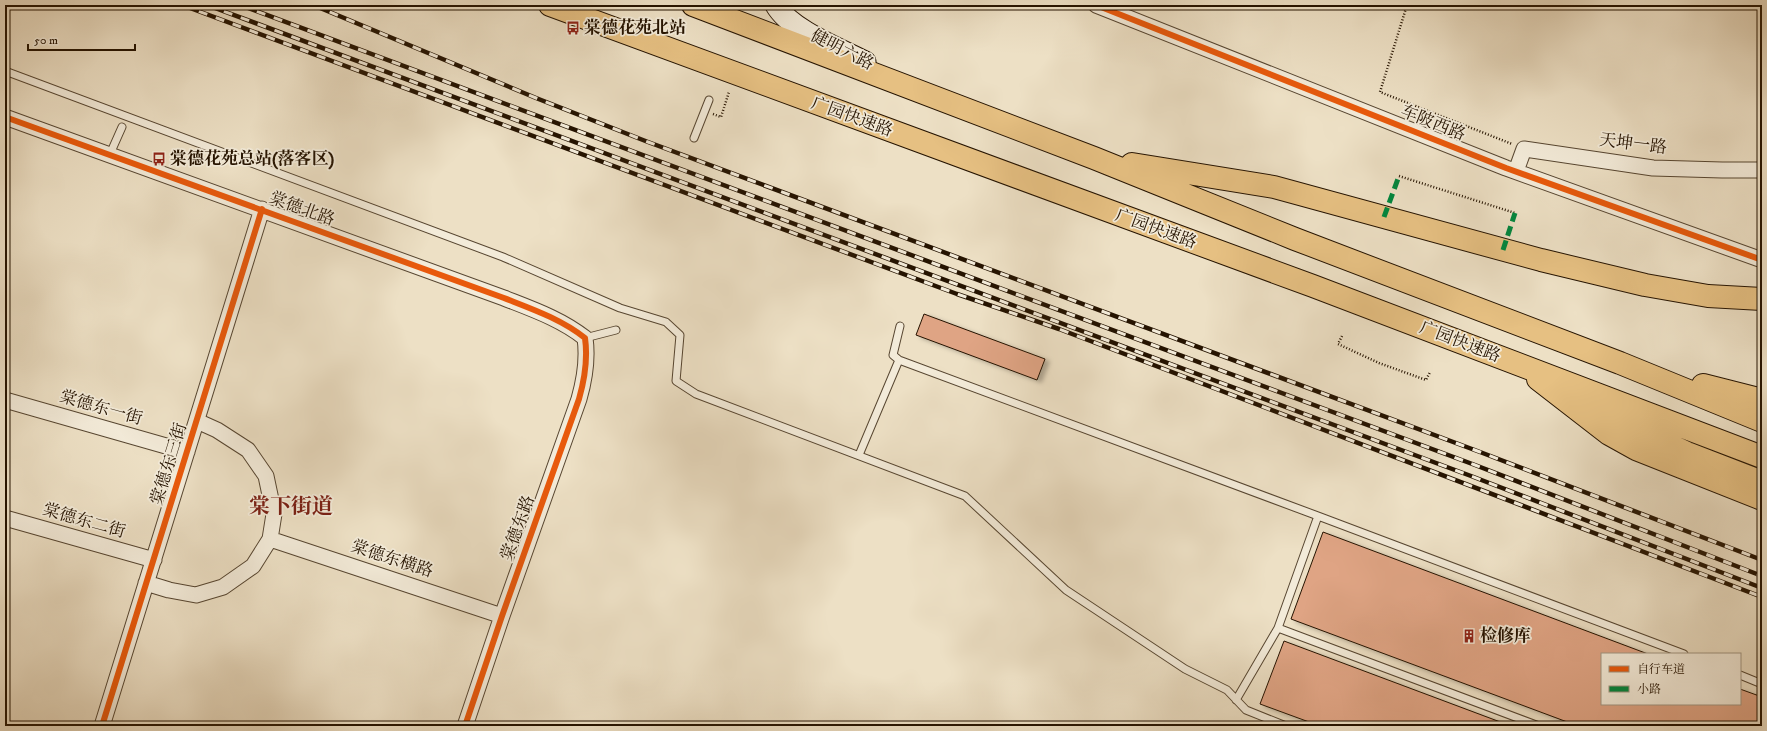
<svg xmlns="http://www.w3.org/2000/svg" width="1767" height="731" viewBox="0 0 1767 731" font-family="'IM FELL DW Pica','Noto Serif SC',serif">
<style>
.building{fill:#dfa484;stroke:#251300;filter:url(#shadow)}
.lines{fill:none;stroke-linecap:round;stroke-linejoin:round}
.lane-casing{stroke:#574631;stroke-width:9}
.street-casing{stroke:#574631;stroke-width:17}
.secondary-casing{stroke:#251300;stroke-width:23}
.highway-casing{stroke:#251300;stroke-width:24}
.path{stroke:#251300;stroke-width:2.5;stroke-dasharray:1 2;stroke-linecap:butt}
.lane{stroke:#f3ebd9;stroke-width:7}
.street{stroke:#f3ebd9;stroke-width:15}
.secondary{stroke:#f3ebd9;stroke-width:21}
.highway{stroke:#e6c082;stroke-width:22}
.rail-casing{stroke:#251300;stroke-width:4.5}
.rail{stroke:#f3ebd9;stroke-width:3;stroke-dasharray:9;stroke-linecap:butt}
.quiet{stroke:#00873e;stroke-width:5;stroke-dasharray:10 5;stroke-linecap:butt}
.cycleway-casing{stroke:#f3ebd9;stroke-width:8}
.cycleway{stroke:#e8590c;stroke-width:6}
.labels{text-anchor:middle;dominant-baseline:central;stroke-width:3.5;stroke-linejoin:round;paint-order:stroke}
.poi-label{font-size:17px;font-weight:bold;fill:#251300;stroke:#f3ebd9;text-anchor:start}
.street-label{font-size:17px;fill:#251300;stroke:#f3ebd9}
.district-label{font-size:21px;font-weight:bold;fill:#7a1f14;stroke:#f3ebd9}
</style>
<defs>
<filter id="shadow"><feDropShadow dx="4.5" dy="2.5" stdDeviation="2" flood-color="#0004"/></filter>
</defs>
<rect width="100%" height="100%" fill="#ede0c5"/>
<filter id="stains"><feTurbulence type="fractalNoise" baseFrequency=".005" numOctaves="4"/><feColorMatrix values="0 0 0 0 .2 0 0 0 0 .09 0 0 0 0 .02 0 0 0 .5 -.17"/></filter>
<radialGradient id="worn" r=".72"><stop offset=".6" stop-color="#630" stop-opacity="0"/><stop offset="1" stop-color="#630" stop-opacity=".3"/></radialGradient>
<path class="building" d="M 924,314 L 1045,359 L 1037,380 L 916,335 Z
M 1323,532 L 1648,654 L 1602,654 L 1602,704 L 1740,704 L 1740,689 L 1762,697 L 1762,726 L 1578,726 L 1291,619 Z
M 1284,641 L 1511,726 L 1320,726 L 1260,704 Z"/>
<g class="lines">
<g class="lane-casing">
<path id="lane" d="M 5,71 L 503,257 L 620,308 L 666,322 L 680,335 L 676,381 L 696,394 L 965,496 L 1066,590 L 1185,669 L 1227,690 L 1246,710 L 1286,726
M 694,138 L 709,100
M 110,154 L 122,127
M 585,338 L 616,330
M 899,360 L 1318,516 L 1684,654
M 859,455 L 899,360 L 893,355 L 900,326
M 1278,628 L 1539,726
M 1740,675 L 1762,684
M 1236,700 L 1278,628 L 1318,516"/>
</g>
<g class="street-casing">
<path id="street" d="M 1096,5 L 1506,168 L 1762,260
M 5,117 L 504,298 C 532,309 561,319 585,338 C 588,359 585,378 579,399 L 502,616 L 465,726
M 1516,171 L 1524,149 L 1653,168 L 1722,170 L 1762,170
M 5,400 L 187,452
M 5,518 L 154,560
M 270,539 L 502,616
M 146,583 L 169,590 L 196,595 L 223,587 L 253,566 L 270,539 L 274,514 L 266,476 L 248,450 L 217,430 L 197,421
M 102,726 L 262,209"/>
</g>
<g class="secondary-casing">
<path id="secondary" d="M 776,5 C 790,30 840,49 865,62"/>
</g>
<g class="highway-casing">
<path id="highway" d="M 550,5 L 1313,286 L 1762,457
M 693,5 L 1094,158 L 1295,239 L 1620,363 L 1762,421
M 1132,164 L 1274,187 L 1541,260 L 1645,285 L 1708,296 L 1762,299
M 1538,379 L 1609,434 L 1636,449 L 1762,499
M 1703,385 L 1762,400
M 1593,409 L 1687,453 L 1762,482"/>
</g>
<path class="path" d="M 1407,5 L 1380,92 L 1512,144
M 713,114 L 721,117 L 729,92
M 1399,176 L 1515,213
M 1342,336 L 1338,344 L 1379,363 L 1426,380 L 1430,372"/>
<use href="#lane" class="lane"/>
<use href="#street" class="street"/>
<use href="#secondary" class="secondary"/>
<use href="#highway" class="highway"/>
<g class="rail-casing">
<path id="rail" d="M 182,5 L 957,294 L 1059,329 L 1762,597
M 207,5 L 1471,476 L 1762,588
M 240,5 L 1475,465 L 1762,576
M 313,5 L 536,98 L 648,142 L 1480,452 L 1762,560"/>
</g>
<use href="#rail" class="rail"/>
<path class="quiet" d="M 1384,217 L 1399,176
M 1503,250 L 1515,213"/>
<g class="cycleway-casing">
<path id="cycleway" d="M 1096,5 L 1506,168 L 1762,260
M 5,117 L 504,298 C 532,309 561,319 585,338 C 588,359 585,378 579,399 L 502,616 L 465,726
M 102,726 L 262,209"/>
</g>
<use href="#cycleway" class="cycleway"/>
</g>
<defs>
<g id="bus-bare" transform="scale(1.08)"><path d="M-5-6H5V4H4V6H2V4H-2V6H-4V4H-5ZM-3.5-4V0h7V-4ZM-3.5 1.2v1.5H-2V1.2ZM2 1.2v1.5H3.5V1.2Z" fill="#8f2418" stroke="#f3ebd9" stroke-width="2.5" paint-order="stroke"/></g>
<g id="building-bare" transform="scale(1.08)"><path d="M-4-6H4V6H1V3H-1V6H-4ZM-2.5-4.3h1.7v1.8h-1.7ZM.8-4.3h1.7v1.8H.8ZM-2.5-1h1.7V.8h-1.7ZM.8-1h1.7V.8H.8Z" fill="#8f2418" stroke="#f3ebd9" stroke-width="2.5" paint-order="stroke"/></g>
</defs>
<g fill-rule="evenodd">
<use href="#bus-bare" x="573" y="28"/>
<use href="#bus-bare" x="159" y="159"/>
<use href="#building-bare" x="1469" y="636"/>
</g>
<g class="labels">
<g class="poi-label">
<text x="584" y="28">棠德花苑北站</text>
<text x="170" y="159">棠德花苑总站(落客区)</text>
<text x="1480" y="636">检修库</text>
</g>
<g class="street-label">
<text transform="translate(842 50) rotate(27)">健明六路</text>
<text transform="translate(852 117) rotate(20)">广园快速路</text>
<text transform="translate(1433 123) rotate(22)">车陂西路</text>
<text transform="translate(1633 144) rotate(7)">天坤一路</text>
<text transform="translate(302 209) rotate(20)">棠德北路</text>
<text transform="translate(1156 229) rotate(20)">广园快速路</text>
<text transform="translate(1460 342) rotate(21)">广园快速路</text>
<text transform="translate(101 408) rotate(16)">棠德东一街</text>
<text transform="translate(169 464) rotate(-73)">棠德东三街</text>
<text transform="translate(84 521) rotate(16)">棠德东二街</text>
<text transform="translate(518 528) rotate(-70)">棠德东路</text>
<text transform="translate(392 559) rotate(18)">棠德东横路</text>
</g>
<g class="district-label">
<text x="291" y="507">棠下街道</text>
</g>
</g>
<rect width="1767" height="731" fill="none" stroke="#ede0c5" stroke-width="20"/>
<rect x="6" y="6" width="1755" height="719" fill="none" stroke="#251300" stroke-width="2"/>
<rect x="10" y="10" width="1747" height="711" fill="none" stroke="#251300"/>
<rect x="1601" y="653" width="140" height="52" fill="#f3ebd9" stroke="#a19582"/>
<rect x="1609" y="666" width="20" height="6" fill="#e8590c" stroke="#a19582"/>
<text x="1637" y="673" font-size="12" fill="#251300">自行车道</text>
<rect x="1609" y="686" width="20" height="6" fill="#00873e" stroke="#a19582"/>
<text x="1637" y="693" font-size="12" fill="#251300">小路</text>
<path d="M28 44v6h107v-6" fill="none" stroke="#251300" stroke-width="2"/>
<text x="34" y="44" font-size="12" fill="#251300" stroke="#f3ebd9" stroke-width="3" paint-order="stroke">50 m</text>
<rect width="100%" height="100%" filter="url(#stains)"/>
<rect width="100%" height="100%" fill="url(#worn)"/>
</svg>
